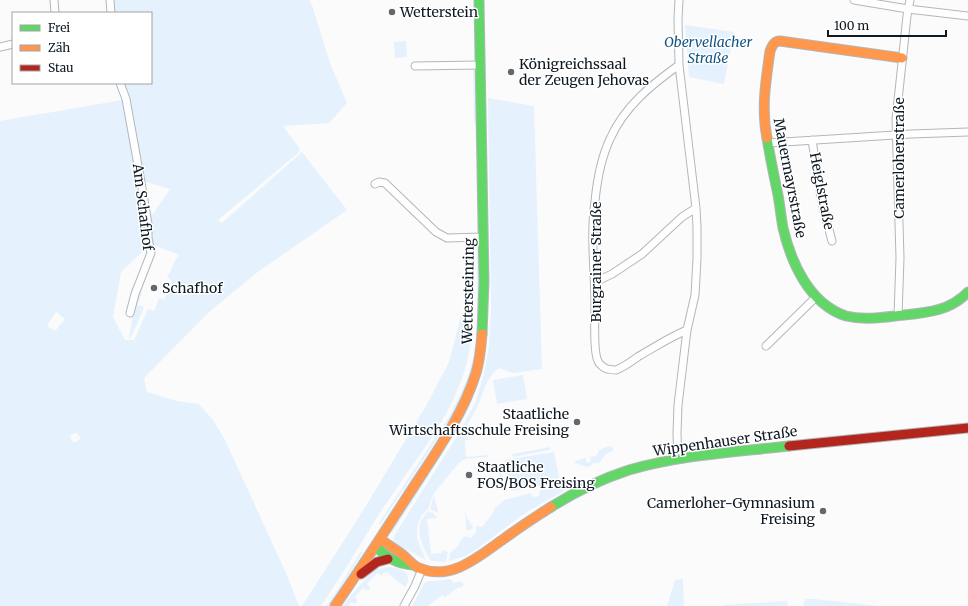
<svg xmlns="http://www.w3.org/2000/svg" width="968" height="606" viewBox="0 0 968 606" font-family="Merriweather,serif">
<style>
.green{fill:#e5f2fd;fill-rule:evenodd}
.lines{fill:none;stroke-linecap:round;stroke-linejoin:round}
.street-casing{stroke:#b2b7bc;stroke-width:9}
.fast-casing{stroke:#b2b7bc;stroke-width:11}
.slow-casing{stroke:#b2b7bc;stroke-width:11}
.jam-casing{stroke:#b2b7bc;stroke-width:11}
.street{stroke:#fefefe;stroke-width:7}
.fast{stroke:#63d668;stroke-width:9}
.slow{stroke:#ff974d;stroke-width:9}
.jam{stroke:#b3261e;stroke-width:9}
.poi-dot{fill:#61686e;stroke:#fff;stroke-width:1.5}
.labels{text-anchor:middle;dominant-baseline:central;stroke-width:3;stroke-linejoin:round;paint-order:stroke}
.poi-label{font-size:14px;fill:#0e1922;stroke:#fff;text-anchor:start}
.park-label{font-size:14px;font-style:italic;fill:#145583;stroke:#fff}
.street-label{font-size:14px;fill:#0e1922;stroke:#fff}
</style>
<rect width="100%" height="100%" fill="#fbfbfb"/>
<path class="green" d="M 114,0 L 309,0 L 312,5 L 330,63 L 347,103 L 329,123 L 283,126 L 300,149 L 298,153 L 218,220 L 222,223 L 302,152 L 347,210 L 255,274 L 207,314 L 144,378 L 147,392 L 177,401 L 199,404 L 213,420 L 225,440 L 236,464 L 286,573 L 299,606 L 0,606 L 0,121 L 122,100 L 125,102 L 143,215 L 153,214 L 170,189 L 146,182 L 143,181 L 130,100 L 123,83 L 151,83 L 151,13 L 114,13 ZM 151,244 L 179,255 L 175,261 L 167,278 L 172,280 L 164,300 L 159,298 L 154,311 L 148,309 L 134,340 L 125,340 L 113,317 L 121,272 ZM 56,312 L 65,319 L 55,331 L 47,326 ZM 75,433 C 78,433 80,436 80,439 L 76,442 L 73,442 L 70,438 L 71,435 Z
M 685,25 L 734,32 L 724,84 L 689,77 Z
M 406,41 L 407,57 L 395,58 L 394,42 Z
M 473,70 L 476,72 L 476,123 L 474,121 Z
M 488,98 L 534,106 L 542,369 L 513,373 L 499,368 C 486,376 483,396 476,409 C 473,416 468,423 464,430 L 466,436 L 470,440 L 465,440 L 466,457 L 488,455 L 488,457 L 465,459 L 460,462 L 434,493 L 428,509 L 422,515 L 418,524 L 417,530 L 417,537 L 421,549 L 426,560 L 401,547 L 393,540 L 394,536 L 397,531 L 459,433 L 476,401 L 484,373 L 489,346 L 491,310 Z
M 477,245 L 478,247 L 480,303 L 476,352 L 469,379 L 460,402 L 444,429 L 380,525 L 379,523 L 450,415 L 460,395 L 467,379 L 473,359 L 476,340 L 477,309 Z
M 138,292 L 142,293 L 137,305 L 144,307 L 137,324 L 130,339 L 129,339 L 135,301 Z
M 462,312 L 468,317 L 473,315 C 472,341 468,367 457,391 C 444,422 424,449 405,476 C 397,488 389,500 381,511 C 361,543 342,575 321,606 L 302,606 L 364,509 L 426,406 L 449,362 Z
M 523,375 L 527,399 L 497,404 L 493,380 Z
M 475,389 C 471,409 458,427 448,444 C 430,474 411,504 392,533 L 391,532 L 457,425 Z
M 609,446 L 613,448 L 613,451 L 607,453 L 599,463 L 593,463 L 591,466 L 587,467 L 575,463 L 575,461 L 586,458 L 586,462 L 589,463 L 591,460 L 590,457 C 597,456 597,456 599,450 Z
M 550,447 L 550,450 L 513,457 L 512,454 Z
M 554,452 L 560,482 L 511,491 L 505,460 Z
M 501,470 L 505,487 L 504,491 L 500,489 L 501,486 L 499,473 L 499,471 Z
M 559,485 L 567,485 L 569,487 L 568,489 L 544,502 L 521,516 L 477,549 L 465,556 L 449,561 L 450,553 L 457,547 L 461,540 L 465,536 L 470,538 C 475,536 477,531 476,526 L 481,527 L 483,526 L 491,516 L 495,508 L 504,500 L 531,493 L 532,497 L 539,496 L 539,493 L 541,490 Z
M 434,495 L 435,502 L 436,502 L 438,513 L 430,509 Z
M 465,509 L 467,518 L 473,527 L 473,528 L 468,531 L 466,529 Z
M 428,511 L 433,513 L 437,518 L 427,519 L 431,554 L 442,553 L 442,550 L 448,552 L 446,562 L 431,561 C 425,551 417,537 420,524 C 421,519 425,515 428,511 Z
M 360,552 L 363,552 L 329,606 L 326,606 L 338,589 Z
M 388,567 C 401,568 413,571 406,586 L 405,587 L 386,572 L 381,576 L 377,573 L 367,584 L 370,587 L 369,590 L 365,590 L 363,588 L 355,597 L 358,600 L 355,604 L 351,602 L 348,606 L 343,606 C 349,597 367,576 376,570 C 379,568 384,568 388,567 Z
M 450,579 L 454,583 C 459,581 461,580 464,585 L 460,588 L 459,587 L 445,597 L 442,595 L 428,606 L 412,606 L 425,582 C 433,580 442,581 450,579 Z
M 683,579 L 684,606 L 667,606 L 675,580 Z
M 805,599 L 814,599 L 880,606 L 803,606 Z
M 787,601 L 788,606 L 723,606 L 723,605 Z"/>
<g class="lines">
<g class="street-casing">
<path id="street" d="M 54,0 L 55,13
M 110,0 L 111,13
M 854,0 L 908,9 L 968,16
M 0,47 L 13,44
M 679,65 C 651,85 624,107 610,139 C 601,158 597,181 595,201 C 590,236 595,272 595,307 C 595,319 593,352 598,361 C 599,364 604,368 607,369 C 609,369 613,370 616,370 C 624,367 632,361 639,356 C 655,347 670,337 687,330
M 415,66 L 479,65
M 120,83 L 126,99 L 141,182 L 148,224 L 148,238 L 151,253 L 135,294 L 130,313
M 812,140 L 820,191 L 824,211 L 832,241
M 768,143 L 911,134 L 968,132
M 375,184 L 379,182 L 385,183 L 436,232 L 447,238 L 483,237
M 595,282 L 612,274 L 642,254 L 682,217 L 696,208
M 898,316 L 900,258 L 896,119 L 907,16 L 910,0
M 766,346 L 816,297
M 678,459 L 677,434 L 678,405 L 687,330 L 695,295 L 697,259 L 697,227 L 696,208 L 679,65 L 678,19 L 679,0
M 404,606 L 415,586 L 422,569"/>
</g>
<g class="fast-casing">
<path id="fast" d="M 479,0 L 484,282 L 482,334
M 767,138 C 770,157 774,176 778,195 C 780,206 781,217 783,228 C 791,262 809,304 846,316 C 862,320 879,318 895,316 C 922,313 948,313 968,292
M 551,507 C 575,492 601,479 629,470 C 680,455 736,452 789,446
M 376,546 C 386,558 397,564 413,565"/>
</g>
<g class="slow-casing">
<path id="slow" d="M 767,138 C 761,108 766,80 770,51 C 772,46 774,41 780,41 L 902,58
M 380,539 C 387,544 395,549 403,555 C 409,560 412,565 419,568 C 452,582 480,555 505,538 C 520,527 535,517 551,507
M 335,606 C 360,570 383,534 407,497 C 432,458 462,418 476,373 C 480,360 481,347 482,334"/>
</g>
<g class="jam-casing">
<path id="jam" d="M 789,446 L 968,428
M 361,574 L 377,562 L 388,559"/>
</g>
<use href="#street" class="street"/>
<use href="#fast" class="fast"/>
<use href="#slow" class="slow"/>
<use href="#jam" class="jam"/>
</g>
<g class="poi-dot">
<circle cx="392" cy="12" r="4"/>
<circle cx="511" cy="72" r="4"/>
<circle cx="154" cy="288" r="4"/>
<circle cx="577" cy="422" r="4"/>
<circle cx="469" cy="475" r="4"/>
<circle cx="823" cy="511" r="4"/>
</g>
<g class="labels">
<g class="poi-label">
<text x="400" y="12">Wetterstein</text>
<text x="519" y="64">Königreichssaal<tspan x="519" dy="16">der Zeugen Jehovas</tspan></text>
<text x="162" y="288">Schafhof</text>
<text x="569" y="414" text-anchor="end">Staatliche<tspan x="569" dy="16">Wirtschaftsschule Freising</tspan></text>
<text x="477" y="467">Staatliche<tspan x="477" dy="16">FOS/BOS Freising</tspan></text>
<text x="815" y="503" text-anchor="end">Camerloher-Gymnasium<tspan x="815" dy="16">Freising</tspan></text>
</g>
<g class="park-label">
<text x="708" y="42">Obervellacher<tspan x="708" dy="16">Straße</tspan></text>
</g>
<g class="street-label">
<text transform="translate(899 158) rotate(-90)">Camerloherstraße</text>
<text transform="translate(790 178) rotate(79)">Mauermayrstraße</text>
<text transform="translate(822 191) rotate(79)">Heiglstraße</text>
<text transform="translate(143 207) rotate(83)">Am Schafhof</text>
<text transform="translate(596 262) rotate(-90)">Burgrainer Straße</text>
<text transform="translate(468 291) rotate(-89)">Wettersteinring</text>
<text transform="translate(725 441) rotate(-8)">Wippenhauser Straße</text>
</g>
</g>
<rect x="12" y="12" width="140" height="72" fill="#ffffff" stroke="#9fa3a7"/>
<rect x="20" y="25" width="20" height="6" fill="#63d668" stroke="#9fa3a7"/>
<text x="48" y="32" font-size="12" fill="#0e1922">Frei</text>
<rect x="20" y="45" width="20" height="6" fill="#ff974d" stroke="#9fa3a7"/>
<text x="48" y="52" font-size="12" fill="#0e1922">Zäh</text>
<rect x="20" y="65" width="20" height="6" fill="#b3261e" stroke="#9fa3a7"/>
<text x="48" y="72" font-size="12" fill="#0e1922">Stau</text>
<path d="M828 30v6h118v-6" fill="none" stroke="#0e1922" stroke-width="2"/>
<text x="834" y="30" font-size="12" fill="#0e1922" stroke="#ffffff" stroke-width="3" paint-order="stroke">100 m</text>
</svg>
